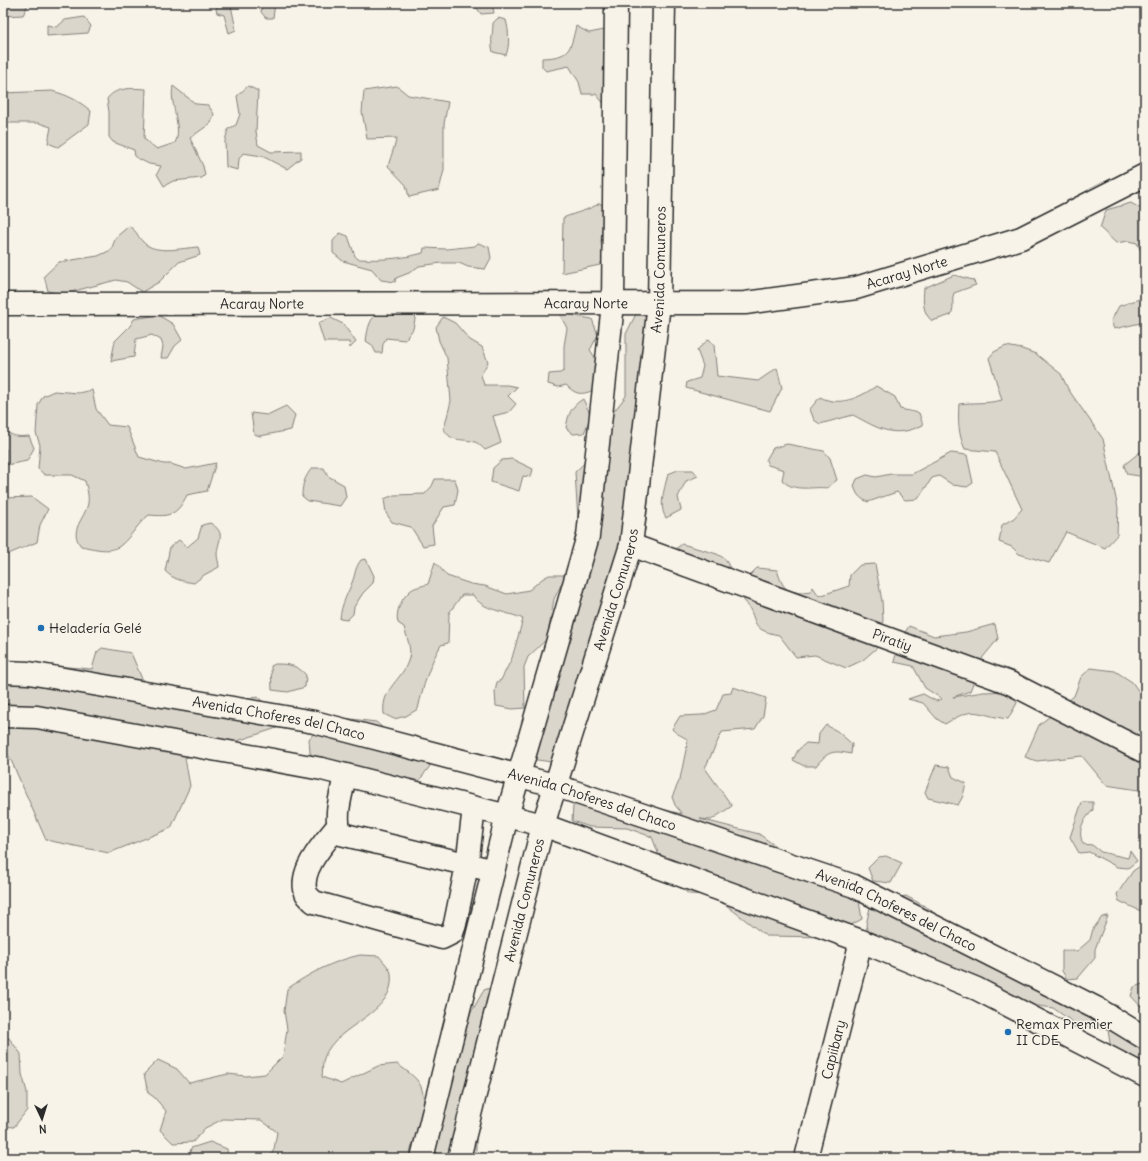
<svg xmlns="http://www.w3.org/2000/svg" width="1148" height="1161" viewBox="0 0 1148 1161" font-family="Delius,sans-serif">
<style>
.green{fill:#dad6cc;stroke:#82807c}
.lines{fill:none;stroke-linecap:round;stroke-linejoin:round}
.minor-casing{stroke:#2b2b2b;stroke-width:25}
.minor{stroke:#f7f3e8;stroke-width:22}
.poi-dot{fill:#1f6fb2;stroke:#f7f3e8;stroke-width:1.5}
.labels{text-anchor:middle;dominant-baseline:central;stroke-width:3;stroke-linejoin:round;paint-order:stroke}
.street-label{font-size:14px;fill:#2b2b2b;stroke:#f7f3e8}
.poi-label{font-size:14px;fill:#2b2b2b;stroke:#f7f3e8;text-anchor:start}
</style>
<rect width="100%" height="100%" fill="#f7f3e8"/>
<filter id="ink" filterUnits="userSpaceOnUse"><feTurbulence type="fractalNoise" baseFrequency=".025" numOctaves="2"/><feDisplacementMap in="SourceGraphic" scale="8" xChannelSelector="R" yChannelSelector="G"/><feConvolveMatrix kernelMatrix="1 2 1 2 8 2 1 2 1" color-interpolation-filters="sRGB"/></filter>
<g filter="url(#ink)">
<path class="green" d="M 3,3 L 25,3 L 27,7 L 23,15 L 3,16 Z
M 219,3 L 233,3 L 231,5 L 236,30 L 229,33 L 224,15 L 217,13 L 216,9 Z
M 262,3 L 275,3 L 273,18 L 266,18 L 261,12 Z
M 460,3 L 492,3 L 494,13 L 481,14 L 477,8 Z
M 84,17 L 91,26 L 88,33 L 47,36 L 47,25 L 57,27 L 65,20 Z
M 498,18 L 506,20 C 509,31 510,45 506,55 L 493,52 C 490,40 493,34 493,23 Z
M 576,26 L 589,33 L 609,29 L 605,105 L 596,94 L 582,94 L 579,82 L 569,66 L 546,71 L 542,67 L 542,58 C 570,57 570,51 576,26 Z
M 173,86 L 196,104 L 208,105 L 214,114 L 211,123 L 190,138 L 203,166 L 205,175 L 202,178 L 173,181 L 164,186 L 157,174 L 161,166 L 149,164 L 135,157 L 134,150 L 113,142 L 109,137 L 109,112 L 107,99 C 115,87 132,88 146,89 L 144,139 L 157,149 L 175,143 C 183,127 169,105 173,86 Z
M 248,86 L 258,91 L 256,131 L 258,145 L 271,152 L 301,151 L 301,158 L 287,169 L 262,156 L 243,153 L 239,159 L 238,170 L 226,167 L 225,141 L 228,129 L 236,125 L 240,114 L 237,96 Z
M 397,86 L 408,95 L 448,102 L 444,124 L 444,170 L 439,190 L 409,197 L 406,185 L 388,166 L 397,138 L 367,139 L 362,112 L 364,91 Z
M 52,91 C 68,95 79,101 91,111 L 89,124 L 58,147 L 48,143 L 51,127 L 39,123 L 3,123 L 3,93 Z
M 600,203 L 605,209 L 601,241 L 604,256 L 600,265 L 562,273 L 563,218 C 577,212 587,211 600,203 Z
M 1131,203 L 1145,211 L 1145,259 L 1137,243 L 1128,241 L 1116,243 L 1100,228 L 1106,210 Z
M 129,226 C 139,233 136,235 143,242 C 155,255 182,248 198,247 L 200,255 L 179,262 L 159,282 L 142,292 L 127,282 L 116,280 L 63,294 L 48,291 L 44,276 L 59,262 L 98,256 L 111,250 L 116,237 Z
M 340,233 L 348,236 L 355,256 L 358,259 C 380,260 402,259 423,253 L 424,248 L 447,249 L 475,246 L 478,243 L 489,247 L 491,258 L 485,269 L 468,267 L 459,263 L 441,263 L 419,266 L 409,273 L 396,278 L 395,282 L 381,280 L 372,269 L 343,261 L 333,253 L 333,241 Z
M 954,275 L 973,280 L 976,285 L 954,293 C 951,302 955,305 951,315 L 932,321 C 922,312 923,301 924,288 Z
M 1145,297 L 1145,322 L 1114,329 L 1111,321 L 1119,306 Z
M 639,308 L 658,312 L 646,421 L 655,434 L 645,531 L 616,568 L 552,762 L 530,759 L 580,553 L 575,472 L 606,442 L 608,419 L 626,396 L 626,334 Z
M 380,310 L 416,314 L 413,329 L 405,340 L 386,338 L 383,344 L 382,353 L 376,353 L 372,345 L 366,341 C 368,327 369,320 380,310 Z
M 565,314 L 592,319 L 598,335 L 590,350 L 597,360 L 594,376 L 597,389 C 583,394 578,397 566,385 L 558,387 L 548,384 L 549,374 L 560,373 L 564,371 L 564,346 L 567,328 L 560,315 Z
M 158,315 L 173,324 L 182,340 L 175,346 L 168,358 L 161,358 L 163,346 L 161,340 L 152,335 L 136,339 L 134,357 L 111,361 L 115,341 L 130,326 L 134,319 Z
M 443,317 L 455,323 L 470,340 L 482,347 L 488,362 L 481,375 L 484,385 L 507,385 L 517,387 L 508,396 L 516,404 L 509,412 L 493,416 L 501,443 L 485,450 C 482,447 478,443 475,442 C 462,438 451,443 444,429 L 451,401 L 447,358 L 439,341 L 436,327 Z
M 331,318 L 343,324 L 356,342 L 350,348 L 349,342 L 324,342 L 318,323 Z
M 709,339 L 714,345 L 717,376 L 758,381 L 777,368 L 782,388 L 770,411 L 686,388 L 687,382 L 700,378 L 703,366 L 697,350 Z
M 1006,346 L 1022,349 L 1036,354 L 1061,374 L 1068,389 L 1103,439 L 1118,508 L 1117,535 L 1105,548 L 1066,532 L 1049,563 L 1019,554 L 1012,547 L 999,542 L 1002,525 L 1014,518 L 1022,509 L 995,452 L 965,449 C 958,434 958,421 959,404 C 973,402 987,404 1002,400 L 989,358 L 994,352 Z
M 876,386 L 895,397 L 900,409 L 919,413 L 923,425 C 894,439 879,429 853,415 L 820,424 L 814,420 L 810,409 L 820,397 C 839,407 860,398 876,386 Z
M 92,390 L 96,409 L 108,425 L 127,427 L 139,457 L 164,464 L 171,464 L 186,469 L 216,463 L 207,491 L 187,495 C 177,515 170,517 149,515 C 137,524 132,536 121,545 C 112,554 92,548 81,546 C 68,530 85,519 88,503 C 89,496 87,488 85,481 L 72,475 L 45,475 L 38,469 L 40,445 L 36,433 L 38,405 L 43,396 L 54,391 L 78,393 Z
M 583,399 L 591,416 L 584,433 L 573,434 L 566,428 C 568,415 571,406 583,399 Z
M 286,406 L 295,415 L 291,430 L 260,436 L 254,434 L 251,413 L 267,415 Z
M 3,428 C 11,437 18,437 29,436 L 34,448 L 27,461 L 6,465 L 6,449 L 3,448 Z
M 787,444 L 824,451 L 830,458 L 837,480 L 827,488 C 812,486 794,493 782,480 L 784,470 L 768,465 L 766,460 L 773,448 Z
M 1145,448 L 1145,477 L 1127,474 L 1124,465 Z
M 951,453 L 967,455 L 973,483 L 967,487 L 953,485 L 939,476 L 932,478 L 918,499 L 905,500 L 897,492 L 868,502 C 859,498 857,495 854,486 L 857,479 L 867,475 L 876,477 L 891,474 L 912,474 Z
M 512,459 L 533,469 L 531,477 L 523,476 L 519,491 L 491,482 L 493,468 L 502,460 Z
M 312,468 L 324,468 L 328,476 L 344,485 L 346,497 L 340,506 L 308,501 L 302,496 C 302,484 305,477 312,468 Z
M 678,470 L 693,470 L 698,476 L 686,481 L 678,497 L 681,510 L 666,518 C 658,506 665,487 668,474 Z
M 435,479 L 455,479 L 458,490 L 455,505 L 444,507 L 432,526 L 434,544 L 423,546 L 411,527 L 392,522 L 386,513 L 384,499 L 394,495 L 425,494 L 432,486 Z
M 32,497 L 48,509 L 40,525 L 37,542 L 6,555 L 3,555 L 3,498 Z
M 210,523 C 227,533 218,539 217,554 C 217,558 219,563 219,567 L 204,575 L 194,583 C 182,581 174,580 165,571 L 170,547 L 179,540 L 187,547 L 198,538 L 202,525 Z
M 682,544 L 717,554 L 725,559 L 730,568 L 724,581 L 674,550 Z
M 366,559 L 374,576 L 373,583 L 363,593 L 354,607 L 353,614 L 347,620 L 340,619 C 341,604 348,594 353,580 C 356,571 355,568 361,560 Z
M 435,562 L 447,576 L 471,584 L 485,586 L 507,594 L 529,590 L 542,579 L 549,575 L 566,575 L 554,599 L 549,628 L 549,637 L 528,657 L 524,667 L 525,708 L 513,709 L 496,706 L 495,692 L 497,682 L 501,680 L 512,658 L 523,619 C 507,611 482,611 473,595 L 462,595 L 449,613 L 448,643 L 441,645 C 429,665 423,687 418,709 L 406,716 L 394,719 L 384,714 C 381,687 403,681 409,658 C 412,649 406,635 404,627 L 398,623 C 395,612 401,599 410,591 C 414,587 423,586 428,584 Z
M 875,564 L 882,601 L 883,620 L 879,646 L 863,660 L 846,668 L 815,655 L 796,657 L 779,635 C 746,629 761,620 743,599 L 744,581 L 757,568 L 777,570 C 784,592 788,594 811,591 L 813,587 L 819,596 L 849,586 L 850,575 L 860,565 Z
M 995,624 L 998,639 L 983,657 L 970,691 L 953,697 L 983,692 L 1012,691 L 1017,703 L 1008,719 C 975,715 977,704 945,724 L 937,719 L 923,703 L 908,699 L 923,694 L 936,701 L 942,699 L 925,688 L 913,666 L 894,662 L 899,642 L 909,626 L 934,636 L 966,632 Z
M 102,648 L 131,653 L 148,693 L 207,703 L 258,697 L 286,725 L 185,758 L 190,786 L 171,828 L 109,853 L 46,840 L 11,760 L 3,747 L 3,659 L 19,663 L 92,669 L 97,652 Z
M 275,664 C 289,664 297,665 306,675 L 305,687 L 288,692 L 272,690 L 271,666 Z
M 1091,668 L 1115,671 L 1132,682 L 1145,700 L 1145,791 L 1106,785 L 1082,756 L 1037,761 L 1025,757 L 1039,725 L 1074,696 L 1081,677 Z
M 733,687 L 766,698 L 763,716 L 755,729 L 722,732 L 705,768 L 732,806 L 711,820 L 700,819 L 759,834 L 793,859 L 859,901 L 862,919 L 829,937 L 766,936 L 713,895 L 689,894 L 668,879 L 652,837 L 627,828 L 590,827 L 572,821 L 573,806 L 600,789 L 630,801 L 682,814 L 675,805 L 672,797 L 680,779 L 688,740 C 682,735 677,735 672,729 L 680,716 L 702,715 L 716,710 L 723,694 L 731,693 Z
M 343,718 L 376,722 L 404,746 L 420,748 L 430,766 L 416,785 L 373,776 L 349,763 L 325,766 L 310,753 L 309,739 L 326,719 Z
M 826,725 L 837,731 L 852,744 L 851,754 C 833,750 828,751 816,766 L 804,766 L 793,760 L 798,750 L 806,743 L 818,744 L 819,734 Z
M 936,765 L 949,767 L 953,777 L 966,783 L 963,796 L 958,805 L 928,798 L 925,792 Z
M 1082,802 L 1093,802 L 1093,810 C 1083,821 1077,829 1083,844 L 1092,845 L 1101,852 L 1128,858 L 1130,851 L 1137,861 L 1128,868 L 1117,867 L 1089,852 L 1079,853 L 1070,837 Z
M 886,856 L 902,863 L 891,883 L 873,881 L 868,868 L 879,857 Z
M 1143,864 L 1145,864 L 1145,913 L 1119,901 L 1117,894 L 1133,871 Z
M 906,896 L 930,909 L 953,936 L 1088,995 L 1118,1006 L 1103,1028 L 1077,1025 L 1053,1008 L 1032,1005 L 872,949 L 866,925 L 871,903 Z
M 1108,916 L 1095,949 L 1095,958 L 1078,978 L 1067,979 L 1062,971 L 1062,951 L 1077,951 L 1090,940 L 1093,929 L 1102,917 Z
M 360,955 L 379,956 C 382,960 390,968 391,973 C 397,1015 336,1023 324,1058 C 322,1064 323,1071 322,1077 L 341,1084 L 378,1066 L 397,1064 C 418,1079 424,1082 424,1109 L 469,1016 L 484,990 L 493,987 L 506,1009 L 506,1019 L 476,1131 L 476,1158 L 412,1158 L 424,1112 L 408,1158 L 270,1158 L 274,1149 L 277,1132 L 261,1120 L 223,1119 L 205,1128 L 193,1142 L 173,1143 L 160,1130 L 166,1111 L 154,1097 L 148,1093 L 144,1074 L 158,1060 L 177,1069 L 189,1083 L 228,1074 L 246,1076 L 265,1074 L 283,1056 L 287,1029 L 284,1011 L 287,989 C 310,973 333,961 360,955 Z
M 1145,983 L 1145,1011 L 1131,996 L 1134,987 Z
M 1120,1023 L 1145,1035 L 1145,1062 L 1111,1050 L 1108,1030 Z
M 9,1038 L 21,1054 L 22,1074 L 27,1092 L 27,1110 L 14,1127 L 3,1126 L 3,1039 Z
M 210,1142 L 227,1149 L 228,1158 L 189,1158 L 191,1148 Z"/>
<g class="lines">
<g class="minor-casing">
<g id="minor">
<path id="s1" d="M 3,304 L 745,303 L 856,288 L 1021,238 L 1145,175"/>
<path id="s2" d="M 631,545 L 1010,683 L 1145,752"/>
<path id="s3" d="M 3,672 L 29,673 L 314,722 L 554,785 L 854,886 L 1096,1008 L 1145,1038"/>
<path d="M 3,716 L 37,717 L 322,769 L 543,825 L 861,941 L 977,989 L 1145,1076"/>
<path d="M 345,775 C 342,794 333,816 341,834 L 482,868"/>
<path d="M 338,826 C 325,842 298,870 306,893 C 307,896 311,899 314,902 L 442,938 L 452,933 L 455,924 L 467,865 L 474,808"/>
<path d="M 422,1158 L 507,816 L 588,536 L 613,304 L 616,3"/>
<path id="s4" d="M 459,1158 L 543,825 L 631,545 L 659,304 L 664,3"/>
<path id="s5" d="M 806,1158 L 861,941"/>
</g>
</g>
<use href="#minor" class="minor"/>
</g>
</g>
<g class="poi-dot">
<circle cx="41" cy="628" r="4"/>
<circle cx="1008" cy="1032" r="4"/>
</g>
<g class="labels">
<g class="street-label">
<text stroke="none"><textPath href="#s4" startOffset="914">Avenida Comuneros</textPath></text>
<text stroke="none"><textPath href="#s1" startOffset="907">Acaray Norte</textPath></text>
<text stroke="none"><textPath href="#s1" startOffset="259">Acaray Norte</textPath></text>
<text stroke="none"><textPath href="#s1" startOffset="583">Acaray Norte</textPath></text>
<text stroke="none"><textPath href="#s4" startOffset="590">Avenida Comuneros</textPath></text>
<text stroke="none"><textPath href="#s2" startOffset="278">Piratiy</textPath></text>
<text stroke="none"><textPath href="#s3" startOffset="280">Avenida Choferes del Chaco</textPath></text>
<text stroke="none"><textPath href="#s3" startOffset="604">Avenida Choferes del Chaco</textPath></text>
<text stroke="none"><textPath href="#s4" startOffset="266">Avenida Comuneros</textPath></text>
<text stroke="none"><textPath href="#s3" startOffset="928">Avenida Choferes del Chaco</textPath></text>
<text stroke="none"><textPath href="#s5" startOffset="112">Capiibary</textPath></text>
</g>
<g class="poi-label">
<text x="49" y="628">Heladería Gelé</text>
<text x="1016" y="1024">Remax Premier<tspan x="1016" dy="16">II CDE</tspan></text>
</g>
</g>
<rect width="1148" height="1161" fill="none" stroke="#f7f3e8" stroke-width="16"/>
<rect x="8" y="8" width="1132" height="1145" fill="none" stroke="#2b2b2b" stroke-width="1.5" filter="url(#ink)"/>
<g transform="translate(42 1119) rotate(176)" stroke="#f7f3e8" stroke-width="3" paint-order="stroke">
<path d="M0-3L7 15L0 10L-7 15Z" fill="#2b2b2b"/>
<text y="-6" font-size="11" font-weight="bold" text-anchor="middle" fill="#2b2b2b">N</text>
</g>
</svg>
